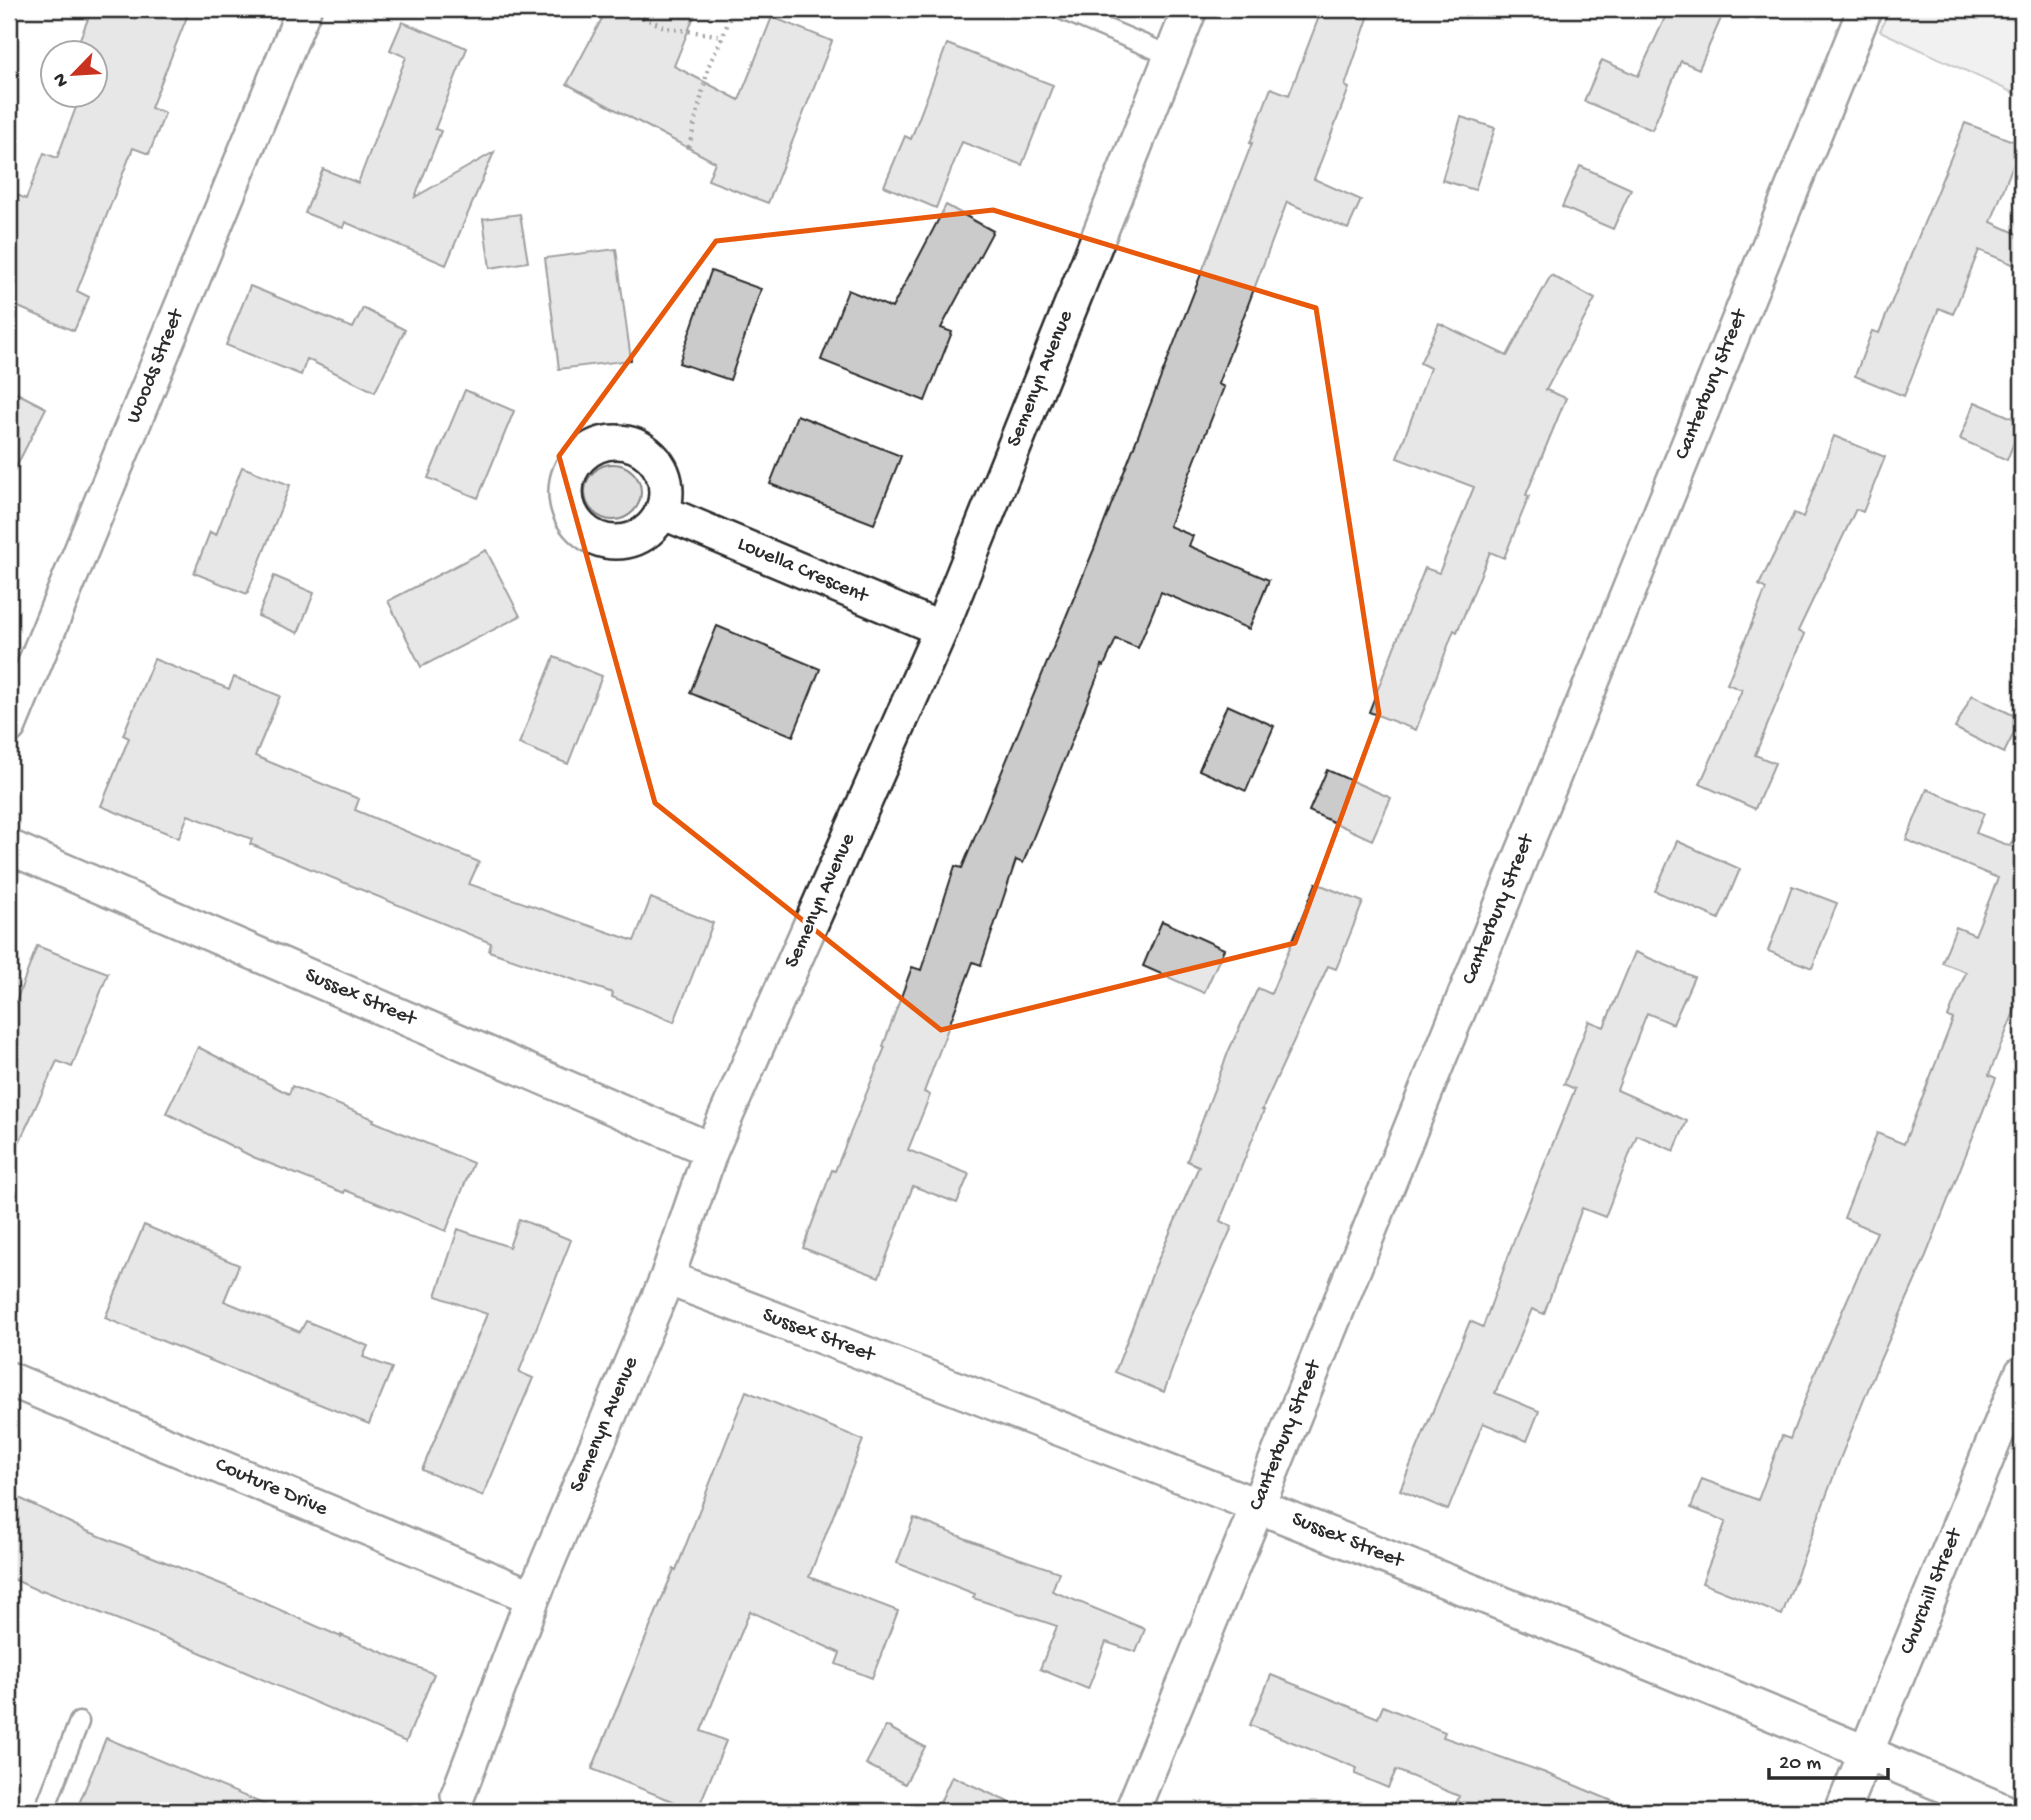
<svg xmlns="http://www.w3.org/2000/svg" width="2031" height="1820" viewBox="0 0 2031 1820" font-family="'Gochi Hand',sans-serif">
<style>
.green{fill:#e0e0e0;stroke:#868686;stroke-width:2}
.building{fill:#cbcbcb;stroke:#2b2b2b;stroke-width:2}
.lines{fill:none;stroke-linecap:round;stroke-linejoin:round}
.service-casing{stroke:#2b2b2b;stroke-width:23}
.minor-casing{stroke:#2b2b2b;stroke-width:38}
.path{stroke:#2b2b2b;stroke-width:4.5;stroke-dasharray:2 5;stroke-linecap:butt}
.service{stroke:#fff;stroke-width:18}
.minor{stroke:#fff;stroke-width:33}
.marked{fill:none;stroke:#e8590c;stroke-width:5;stroke-linejoin:round}
.labels{text-anchor:middle;dominant-baseline:central;stroke-width:7;stroke-linejoin:round;paint-order:stroke}
.street-label{font-size:21px;fill:#2b2b2b;stroke:#fff}
</style>
<rect width="100%" height="100%" fill="#fff"/>
<filter id="ink" filterUnits="userSpaceOnUse"><feTurbulence type="fractalNoise" baseFrequency=".0143" numOctaves="2"/><feDisplacementMap in="SourceGraphic" scale="14" xChannelSelector="R" yChannelSelector="G"/><feConvolveMatrix kernelMatrix="1 2 1 2 8 2 1 2 1" color-interpolation-filters="sRGB"/></filter>
<g filter="url(#ink)">
<path class="green" d="M 1889,9 L 2022,9 L 2022,97 L 1880,31 Z
M585 492a28 28 0 1 1 56 0a28 28 0 1 1-56 0Z"/>
<path class="building" d="M 92,9 L 190,9 L 151,108 L 165,113 L 149,154 L 133,148 L 77,291 L 89,297 L 74,331 L 9,303 L 9,191 L 26,199 L 44,153 L 57,158 L 81,94 L 94,94 L 94,52 L 75,51 Z
M 607,9 L 697,9 L 674,66 L 739,100 L 772,17 L 832,41 L 768,203 L 708,180 L 715,162 L 567,84 Z
M 1322,9 L 1371,9 L 1345,86 L 1349,88 L 1314,179 L 1361,200 L 1348,229 L 1287,202 L 1218,384 L 1224,387 L 1169,526 L 1193,536 L 1189,546 L 1269,580 L 1249,629 L 1161,592 L 1138,648 L 1116,639 L 1104,666 L 1102,665 L 1023,863 L 1016,860 L 981,965 L 973,962 L 924,1092 L 930,1095 L 908,1150 L 969,1174 L 957,1203 L 913,1186 L 879,1277 L 803,1248 L 832,1170 L 835,1171 L 885,1047 L 883,1046 L 912,967 L 921,970 L 955,866 L 962,868 L 1094,549 L 1252,143 L 1250,143 L 1271,88 L 1289,95 Z
M 1669,9 L 1725,9 L 1699,69 L 1681,61 L 1652,130 L 1584,101 L 1602,60 L 1638,76 Z
M 402,22 L 467,48 L 435,129 L 441,131 L 415,197 L 494,152 L 446,265 L 345,222 L 343,228 L 305,213 L 323,169 L 358,183 L 406,57 L 390,50 Z
M 947,44 L 1053,85 L 1022,165 L 962,142 L 936,208 L 884,186 L 905,136 L 911,139 Z
M 1461,117 L 1495,128 L 1475,190 L 1442,180 Z
M 1965,123 L 2021,144 L 1991,222 L 2022,236 L 2022,268 L 1979,250 L 1953,314 L 1939,308 L 1904,396 L 1855,376 L 1872,331 L 1879,333 Z
M 1580,166 L 1631,189 L 1613,229 L 1562,207 Z
M 946,205 L 993,231 L 941,328 L 952,332 L 925,401 L 821,360 L 848,290 L 892,308 Z
M 520,214 L 528,262 L 490,268 L 483,219 Z
M 616,249 L 631,360 L 559,369 L 545,258 Z
M 711,271 L 761,289 L 730,380 L 679,363 Z
M 1551,275 L 1595,299 L 1546,390 L 1566,398 L 1526,495 L 1529,496 L 1504,558 L 1490,552 L 1457,632 L 1454,630 L 1416,730 L 1369,712 L 1425,568 L 1439,573 L 1474,487 L 1397,458 L 1430,368 L 1420,363 L 1439,323 L 1507,356 Z
M 250,286 L 353,328 L 363,308 L 405,330 L 375,392 L 307,359 L 301,375 L 226,345 Z
M 9,389 L 46,408 L 9,481 Z
M 465,390 L 514,411 L 478,498 L 428,478 Z
M 1975,402 L 2022,422 L 2007,460 L 1960,439 Z
M 797,415 L 901,456 L 874,524 L 770,484 Z
M 1834,436 L 1885,457 L 1863,512 L 1856,509 L 1798,631 L 1805,634 L 1755,755 L 1775,763 L 1755,809 L 1700,784 L 1742,690 L 1727,684 L 1766,589 L 1759,585 L 1794,513 L 1803,517 Z
M 242,467 L 290,485 L 247,594 L 194,573 L 210,532 L 216,535 Z
M 486,550 L 520,616 L 421,667 L 388,601 Z
M 274,576 L 314,593 L 298,633 L 258,616 Z
M 717,626 L 820,669 L 793,736 L 690,693 Z
M 554,657 L 602,676 L 568,764 L 519,744 Z
M 154,659 L 229,689 L 234,677 L 280,696 L 255,756 L 359,799 L 355,810 L 479,862 L 469,884 L 634,941 L 651,898 L 713,923 L 674,1022 L 612,997 L 613,993 L 489,951 L 491,943 L 250,844 L 252,839 L 188,815 L 179,838 L 101,806 L 129,738 L 123,735 Z
M 1972,695 L 2021,719 L 2004,753 L 1955,728 Z
M 1227,705 L 1274,726 L 1246,791 L 1199,770 Z
M 1327,770 L 1391,798 L 1372,840 L 1309,811 Z
M 1927,789 L 1984,813 L 1976,833 L 2010,846 L 2022,821 L 2022,992 L 1989,1075 L 1996,1078 L 1923,1263 L 1880,1360 L 1840,1459 L 1782,1615 L 1702,1583 L 1726,1521 L 1691,1508 L 1702,1479 L 1758,1500 L 1782,1436 L 1790,1439 L 1815,1373 L 1877,1232 L 1844,1218 L 1877,1133 L 1904,1144 L 1953,1019 L 1948,1017 L 1966,972 L 1942,963 L 1956,927 L 1975,935 L 1998,878 L 1906,840 Z
M 1677,841 L 1740,869 L 1719,919 L 1655,891 Z
M 1316,883 L 1363,902 L 1336,969 L 1328,966 L 1262,1110 L 1264,1110 L 1220,1221 L 1232,1227 L 1186,1331 L 1164,1392 L 1115,1372 L 1155,1267 L 1199,1166 L 1187,1161 L 1229,1050 L 1258,988 L 1271,994 Z
M 1792,886 L 1837,903 L 1812,968 L 1768,951 Z
M 1162,921 L 1224,949 L 1204,993 L 1143,966 Z
M 37,946 L 108,973 L 72,1067 L 57,1061 L 9,1164 L 9,1020 Z
M 1635,952 L 1694,977 L 1673,1024 L 1647,1013 L 1617,1090 L 1687,1121 L 1674,1151 L 1637,1135 L 1605,1217 L 1582,1208 L 1544,1314 L 1532,1309 L 1495,1393 L 1539,1411 L 1527,1441 L 1483,1423 L 1448,1510 L 1400,1490 L 1470,1321 L 1483,1327 L 1517,1232 L 1575,1089 L 1564,1084 L 1589,1021 L 1604,1027 Z
M 198,1047 L 289,1094 L 292,1086 L 374,1119 L 373,1121 L 473,1163 L 446,1231 L 345,1190 L 344,1193 L 253,1157 L 166,1113 Z
M 519,1219 L 571,1240 L 519,1372 L 533,1378 L 483,1496 L 422,1470 L 487,1314 L 436,1296 L 458,1229 L 509,1247 Z
M 144,1225 L 239,1265 L 224,1301 L 300,1332 L 306,1321 L 368,1346 L 363,1357 L 392,1368 L 369,1424 L 105,1318 Z
M 746,1391 L 863,1440 L 809,1577 L 898,1611 L 872,1678 L 836,1664 L 840,1653 L 750,1611 L 701,1731 L 726,1741 L 697,1811 L 592,1769 L 674,1569 L 676,1570 Z
M 9,1493 L 87,1531 L 226,1586 L 341,1637 L 341,1635 L 434,1674 L 406,1742 L 188,1647 L 42,1590 L 41,1592 L 9,1577 Z
M 914,1518 L 992,1549 L 1059,1572 L 1052,1591 L 1145,1629 L 1136,1652 L 1106,1642 L 1088,1689 L 1040,1669 L 1057,1626 L 973,1598 L 975,1594 L 897,1563 Z
M 1271,1675 L 1378,1718 L 1383,1706 L 1445,1732 L 1443,1737 L 1543,1772 L 1636,1811 L 1473,1811 L 1456,1805 L 1459,1796 L 1396,1770 L 1388,1788 L 1355,1774 L 1357,1768 L 1250,1725 Z
M 886,1726 L 925,1747 L 905,1784 L 866,1764 Z
M 106,1738 L 280,1811 L 76,1811 Z
M 952,1776 L 1028,1811 L 936,1811 Z"/>
<g class="lines">
<g class="service-casing">
<path id="service" d="M 1060,9 L 1171,56
M 44,1811 L 79,1722"/>
</g>
<g class="minor-casing">
<path id="minor" d="M566 492a50 50 0 1 1 100 0a50 50 0 1 1-100 0Z
M 662,512 L 941,629
M 9,726 L 304,9
M 9,847 L 711,1150
M 667,1278 C 1116,1448 1563,1623 2004,1811
M 9,1379 L 533,1597
M 458,1795 L 533,1597 L 667,1278 L 711,1150 L 941,629 L 1190,9
M 1132,1811 L 1258,1505 L 1865,9
M 1842,1811 L 2022,1373"/>
</g>
<path class="path" d="M 623,9 L 667,28 L 723,36
M 689,147 L 709,65 L 723,36 L 733,9"/>
<use href="#service" class="service"/>
<use href="#minor" class="minor"/>
</g>
</g>
<path d="M0 0H2031V1820H0ZM 993,210 L 1316,308 L 1379,714 L 1295,943 L 941,1030 L 655,803 L 559,456 L 716,241 Z" fill="#fff" fill-opacity=".55" fill-rule="evenodd"/>
<path class="marked" d="M 993,210 L 1316,308 L 1379,714 L 1295,943 L 941,1030 L 655,803 L 559,456 L 716,241 Z"/>
<g class="labels">
<g class="street-label">
<text transform="translate(156 367) rotate(-68)">Woods Street</text>
<text transform="translate(1041 379) rotate(-68)">Semenyn Avenue</text>
<text transform="translate(1712 385) rotate(-68)">Canterbury Street</text>
<text transform="translate(802 571) rotate(23)">Louella Crescent</text>
<text transform="translate(821 901) rotate(-66)">Semenyn Avenue</text>
<text transform="translate(1499 910) rotate(-68)">Canterbury Street</text>
<text transform="translate(360 998) rotate(23)">Sussex Street</text>
<text transform="translate(818 1336) rotate(21)">Sussex Street</text>
<text transform="translate(605 1425) rotate(-67)">Semenyn Avenue</text>
<text transform="translate(1286 1436) rotate(-68)">Canterbury Street</text>
<text transform="translate(271 1488) rotate(23)">Couture Drive</text>
<text transform="translate(1347 1541) rotate(22)">Sussex Street</text>
<text transform="translate(1932 1592) rotate(-68)">Churchill Street</text>
</g>
</g>
<rect width="2031" height="1820" fill="none" stroke="#fff" stroke-width="35"/>
<rect x="18" y="18" width="1996" height="1785" fill="none" stroke="#2b2b2b" stroke-width="2.5" filter="url(#ink)"/>
<g transform="translate(74 74) rotate(245)"><circle r="33" fill="#ffffff" stroke="#aaaaaa" stroke-width="2"/>
<path d="M0-5L12 26L0 18L-12 26Z" fill="#c8321e"/>
<text y="-10" font-size="19" font-weight="bold" text-anchor="middle" fill="#2b2b2b">N</text>
</g>
<path d="M1769 1768v10h119v-10" fill="none" stroke="#2b2b2b" stroke-width="3.5"/>
<text x="1779" y="1768" font-size="21" fill="#2b2b2b" stroke="#ffffff" stroke-width="5" paint-order="stroke">20 m</text>
</svg>
